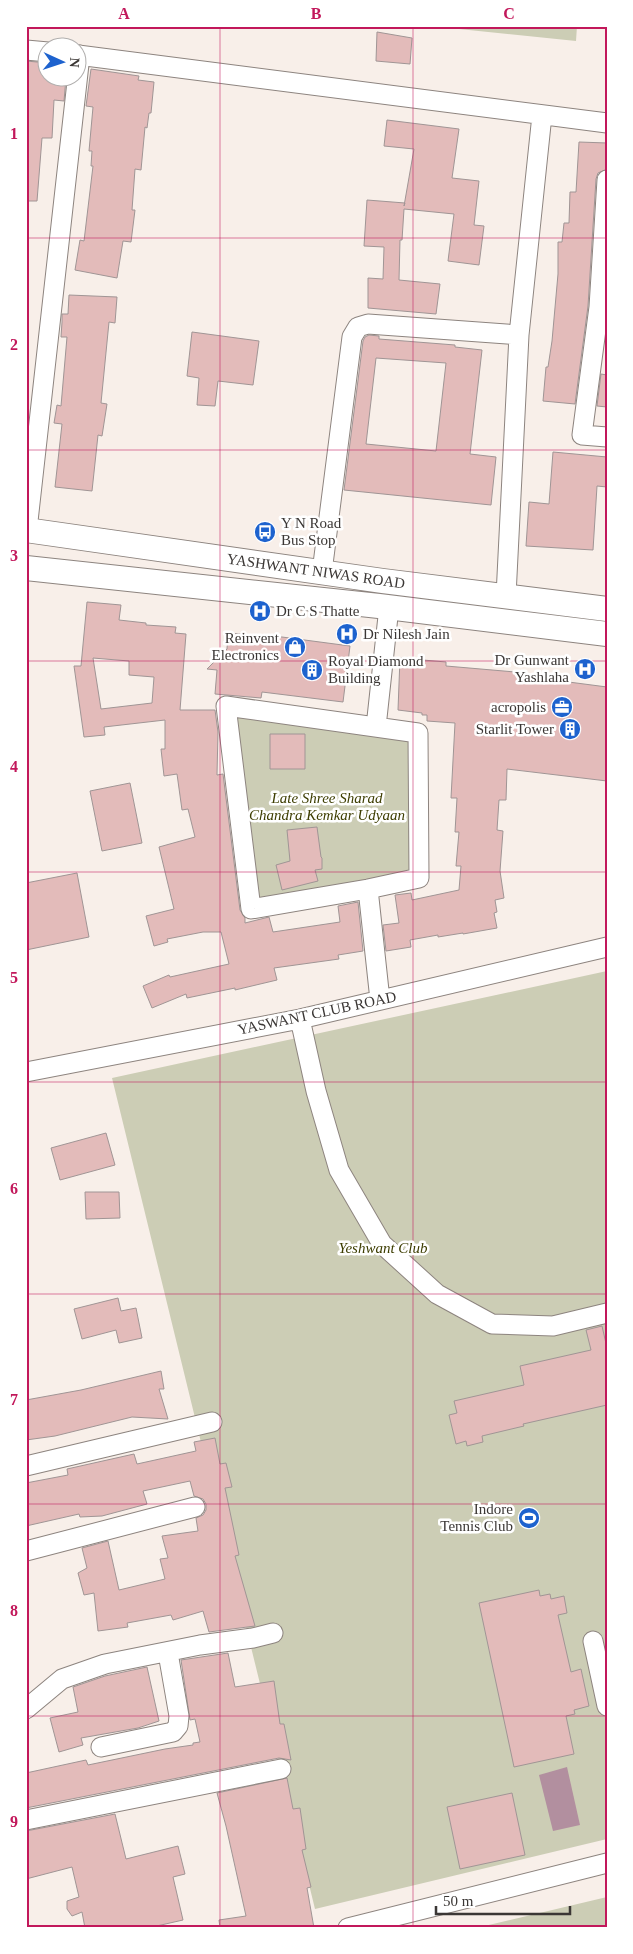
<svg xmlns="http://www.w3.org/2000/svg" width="633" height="1954" viewBox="0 0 633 1954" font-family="'Times New Roman',serif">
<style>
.green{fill:#cccdb5}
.water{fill:#b28f9f}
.building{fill:#e3bbba;stroke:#a09595;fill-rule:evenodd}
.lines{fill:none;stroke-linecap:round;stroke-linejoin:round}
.minor-casing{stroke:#8d847f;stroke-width:21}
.major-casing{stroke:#8d847f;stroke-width:26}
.minor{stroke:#fff;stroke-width:19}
.major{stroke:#fff;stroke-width:24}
.grid{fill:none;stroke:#c2185b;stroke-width:1;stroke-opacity:0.55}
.labels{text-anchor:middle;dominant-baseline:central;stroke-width:5;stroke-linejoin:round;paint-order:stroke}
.poi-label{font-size:15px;fill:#3b3735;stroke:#fff;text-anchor:end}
.street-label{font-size:15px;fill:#3b3735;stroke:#fff}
.park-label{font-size:15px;font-style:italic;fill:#3d3d00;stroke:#fff}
.neatline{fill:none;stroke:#c2185b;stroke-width:2}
.grid-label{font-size:16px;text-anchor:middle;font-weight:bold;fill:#c2185b}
</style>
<rect width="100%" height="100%" fill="#f8efe9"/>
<path class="green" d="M 430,26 L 577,26 L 576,41 Z
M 226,706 L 418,733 L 419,878 L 251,909 Z
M 607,971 L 607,1839 L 315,1909 L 112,1078 Z
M 607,1897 L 607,1928 L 476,1928 Z"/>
<path class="water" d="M 567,1767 L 580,1825 L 553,1831 L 539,1775 Z"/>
<path class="building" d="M 377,32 L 412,38 L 410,64 L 376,61 Z
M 26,61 L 48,63 L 48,78 L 66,78 L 64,101 L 54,100 L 52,138 L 42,138 L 37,201 L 26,201 Z
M 91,69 L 139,76 L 138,80 L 154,82 L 151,113 L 149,113 L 147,128 L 145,127 L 141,170 L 135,169 L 132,210 L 135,210 L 131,242 L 123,241 L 117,278 L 75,270 L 80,240 L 84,241 L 93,166 L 91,166 L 92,151 L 89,151 L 93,107 L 86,106 Z
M 387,120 L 459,129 L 452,178 L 479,181 L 474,225 L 484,226 L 479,265 L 448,261 L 454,214 L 404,209 L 402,240 L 400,240 L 399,280 L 440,284 L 436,314 L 368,308 L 368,278 L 383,279 L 384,247 L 364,246 L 367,200 L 405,203 L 404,206 L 414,149 L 384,146 Z
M 579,142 L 607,143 L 607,169 L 598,173 L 596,179 L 588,306 L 575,404 L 543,401 L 546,367 L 548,367 L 552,341 L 558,274 L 558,242 L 562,242 L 564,223 L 569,223 L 570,192 L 576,192 Z
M 69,295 L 117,297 L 115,323 L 109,322 L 101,403 L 107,404 L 102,436 L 98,435 L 92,491 L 55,487 L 62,424 L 54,423 L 57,405 L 61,406 L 67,337 L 61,337 L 62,322 L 62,314 L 68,314 Z
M 192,332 L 259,341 L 253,385 L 218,381 L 215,406 L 197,405 L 199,378 L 187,376 Z
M 369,335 L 379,336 L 379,339 L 455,345 L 455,347 L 482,350 L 470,454 L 496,457 L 491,505 L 344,490 L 363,341 L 365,337 ZM 376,358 L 446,363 L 436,451 L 366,444 Z
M 601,374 L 607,375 L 607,407 L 597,406 Z
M 553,452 L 607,457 L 607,487 L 597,486 L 593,550 L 526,546 L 529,502 L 549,504 Z
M 87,602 L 121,605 L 119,620 L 146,623 L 146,625 L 176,627 L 175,633 L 186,634 L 180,710 L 215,710 L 218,732 L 217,775 L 223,774 L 240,910 L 245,918 L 245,923 L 269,917 L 273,932 L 340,922 L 338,906 L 358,902 L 363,951 L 338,955 L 339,959 L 274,968 L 277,980 L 235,990 L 235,988 L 187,998 L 186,994 L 152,1008 L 143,986 L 169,975 L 170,977 L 229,964 L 221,932 L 203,932 L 167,939 L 168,942 L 154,946 L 146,916 L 174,909 L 159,847 L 195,837 L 188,809 L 182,810 L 177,774 L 164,776 L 161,749 L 165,749 L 165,720 L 104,727 L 105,735 L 84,737 L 74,666 L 81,666 ZM 93,658 L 129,661 L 129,675 L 154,677 L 152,703 L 101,709 Z
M 228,633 L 282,637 L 350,646 L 343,702 L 262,692 L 261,698 L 215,694 L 217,670 L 207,669 L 227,649 Z
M 400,658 L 446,662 L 446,666 L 515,672 L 515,675 L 607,687 L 607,781 L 507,769 L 506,800 L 499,800 L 497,830 L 503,831 L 500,871 L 504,898 L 495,900 L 497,912 L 494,913 L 497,928 L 463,934 L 463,933 L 438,937 L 438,935 L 410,940 L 411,947 L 386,951 L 383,925 L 399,923 L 395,895 L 411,893 L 412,900 L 459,890 L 461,866 L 456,866 L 459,832 L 455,832 L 457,798 L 451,798 L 455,723 L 427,721 L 427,715 L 422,715 L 422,713 L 398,710 Z
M 270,734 L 305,734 L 305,769 L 270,769 Z
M 130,783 L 142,843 L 102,851 L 90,791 Z
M 317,827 L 321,857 L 322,858 L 322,869 L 315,870 L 318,881 L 282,890 L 276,865 L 290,861 L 287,830 Z
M 77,873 L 89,937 L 26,950 L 26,883 Z
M 106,1133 L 115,1165 L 60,1180 L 51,1148 Z
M 85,1192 L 119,1192 L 120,1218 L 86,1219 Z
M 118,1298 L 121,1311 L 136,1308 L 142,1338 L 119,1343 L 116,1330 L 82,1339 L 74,1309 Z
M 602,1326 L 607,1348 L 607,1405 L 523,1424 L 524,1426 L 482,1436 L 483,1442 L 467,1446 L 466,1441 L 456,1444 L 449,1415 L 457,1413 L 454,1401 L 524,1385 L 520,1366 L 591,1350 L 586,1330 Z
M 161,1371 L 164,1389 L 159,1389 L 168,1419 L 132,1417 L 55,1436 L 26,1440 L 26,1400 L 81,1390 Z
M 215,1438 L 220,1464 L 226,1463 L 232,1487 L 225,1488 L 239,1555 L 235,1556 L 255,1626 L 209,1632 L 203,1611 L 173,1620 L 171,1615 L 127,1623 L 128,1627 L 98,1631 L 94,1593 L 84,1595 L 78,1573 L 87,1568 L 82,1548 L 108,1541 L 119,1590 L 165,1579 L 160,1559 L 168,1558 L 162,1536 L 198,1531 L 196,1518 L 203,1515 L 206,1510 L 206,1504 L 203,1499 L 194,1496 L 190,1481 L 143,1491 L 147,1504 L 102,1516 L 80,1517 L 79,1514 L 26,1526 L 26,1483 L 68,1475 L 67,1469 L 134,1454 L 137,1464 L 196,1451 L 194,1442 Z
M 539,1590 L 540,1596 L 550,1594 L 551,1599 L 564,1596 L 567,1613 L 558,1615 L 571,1672 L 581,1669 L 589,1706 L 574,1710 L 575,1714 L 566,1716 L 574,1754 L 514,1767 L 479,1603 Z
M 228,1653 L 235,1687 L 274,1681 L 280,1724 L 284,1724 L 291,1760 L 279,1758 L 26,1808 L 26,1773 L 86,1760 L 88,1765 L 165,1749 L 193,1745 L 193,1743 L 200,1742 L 195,1719 L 190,1720 L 181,1660 Z
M 147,1667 L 159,1721 L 138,1728 L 81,1738 L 83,1745 L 59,1752 L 50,1718 L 78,1712 L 73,1687 L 105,1676 Z
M 287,1778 L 293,1809 L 300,1808 L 306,1849 L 302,1850 L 311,1887 L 307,1888 L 314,1928 L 220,1928 L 219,1920 L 246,1916 L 226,1826 L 217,1793 Z
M 512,1793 L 525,1855 L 460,1869 L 447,1807 Z
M 115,1814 L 126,1859 L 178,1846 L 185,1874 L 173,1877 L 183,1920 L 148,1928 L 85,1928 L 82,1912 L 72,1916 L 67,1909 L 67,1901 L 79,1897 L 72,1867 L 26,1879 L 26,1831 Z"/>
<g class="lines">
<g class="minor-casing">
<path id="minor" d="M 26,50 L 48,52
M 78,55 L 607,123
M 607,180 L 599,307 L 582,435 L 607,437
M 27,530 L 80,55
M 322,572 L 352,337 L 358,327 L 368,324 L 519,335
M 506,596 L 519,335 L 542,115
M 226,706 L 418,733 L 419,878 L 368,889 L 251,909 Z
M 376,727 L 389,607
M 368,889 L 380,1000
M 300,1019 L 316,1091 L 339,1170 L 382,1244 L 437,1294 L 492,1324 L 553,1326 L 607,1313
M 26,1072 L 300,1019 L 607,947
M 26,1466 L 212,1422
M 26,1551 L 195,1507
M 593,1641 L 607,1706
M 26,1709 L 62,1679 L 105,1664 L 200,1645 L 253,1638 L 273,1633
M 101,1747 L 173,1732 L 178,1726 L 179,1716 L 168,1653
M 26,1820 L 281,1769
M 348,1928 L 607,1863"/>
</g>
<g class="major-casing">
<path id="major" d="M 26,530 L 383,581 L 607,609
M 26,568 L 379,606 L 607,634"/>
</g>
<use href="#minor" class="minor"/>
<use href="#major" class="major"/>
</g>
<path class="grid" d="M 220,26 L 220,1928M 413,26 L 413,1928M 26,238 L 607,238M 26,450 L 607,450M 26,661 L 607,661M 26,872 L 607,872M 26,1082 L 607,1082M 26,1294 L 607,1294M 26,1504 L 607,1504M 26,1716 L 607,1716"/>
<defs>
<g id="bus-disc" transform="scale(1.125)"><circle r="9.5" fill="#1d62ce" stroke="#fff"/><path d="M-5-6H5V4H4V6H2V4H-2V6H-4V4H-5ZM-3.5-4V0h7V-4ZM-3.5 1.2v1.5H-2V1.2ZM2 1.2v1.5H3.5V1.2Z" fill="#fff"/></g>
<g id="hospital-disc" transform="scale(1.125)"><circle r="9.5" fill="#1d62ce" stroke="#fff"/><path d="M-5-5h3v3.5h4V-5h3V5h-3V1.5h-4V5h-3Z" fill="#fff"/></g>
<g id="shop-disc" transform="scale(1.125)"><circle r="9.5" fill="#1d62ce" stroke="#fff"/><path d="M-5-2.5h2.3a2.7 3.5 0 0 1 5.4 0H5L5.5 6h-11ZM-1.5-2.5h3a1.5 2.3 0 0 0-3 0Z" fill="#fff"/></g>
<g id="building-disc" transform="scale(1.125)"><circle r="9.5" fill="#1d62ce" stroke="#fff"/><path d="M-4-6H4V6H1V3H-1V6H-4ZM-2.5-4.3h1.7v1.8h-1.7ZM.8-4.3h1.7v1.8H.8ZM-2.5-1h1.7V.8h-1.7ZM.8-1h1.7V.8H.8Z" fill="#fff"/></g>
<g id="office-disc" transform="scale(1.125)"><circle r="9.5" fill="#1d62ce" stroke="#fff"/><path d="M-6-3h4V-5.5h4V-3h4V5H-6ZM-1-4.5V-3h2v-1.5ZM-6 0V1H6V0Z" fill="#fff"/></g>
<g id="stadium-disc" transform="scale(1.125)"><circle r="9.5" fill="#1d62ce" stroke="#fff"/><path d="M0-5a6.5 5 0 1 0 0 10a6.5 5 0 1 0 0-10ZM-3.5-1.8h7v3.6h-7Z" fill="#fff"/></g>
</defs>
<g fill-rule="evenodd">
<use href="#bus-disc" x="265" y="532"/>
<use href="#hospital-disc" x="260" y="611"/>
<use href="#hospital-disc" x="347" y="634"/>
<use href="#shop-disc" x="295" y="647"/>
<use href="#hospital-disc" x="585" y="669"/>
<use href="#building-disc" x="312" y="670"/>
<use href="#office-disc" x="562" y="707"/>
<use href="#building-disc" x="570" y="729"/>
<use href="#stadium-disc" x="529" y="1518"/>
</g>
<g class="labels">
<g class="poi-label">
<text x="281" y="523" text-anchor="start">Y N Road<tspan x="281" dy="17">Bus Stop</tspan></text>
<text x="276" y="611" text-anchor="start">Dr C S Thatte</text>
<text x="363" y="634" text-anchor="start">Dr Nilesh Jain</text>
<text x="279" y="638">Reinvent<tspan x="279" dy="17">Electronics</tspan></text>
<text x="569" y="660">Dr Gunwant<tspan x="569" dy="17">Yashlaha</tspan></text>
<text x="328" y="661" text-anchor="start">Royal Diamond<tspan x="328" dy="17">Building</tspan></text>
<text x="546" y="707">acropolis</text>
<text x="554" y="729">Starlit Tower</text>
<text x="513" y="1509">Indore<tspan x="513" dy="17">Tennis Club</tspan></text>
</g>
<g class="street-label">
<text transform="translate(316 571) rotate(8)">YASHWANT NIWAS ROAD</text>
<text transform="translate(317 1013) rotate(-12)">YASWANT CLUB ROAD</text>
</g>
<g class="park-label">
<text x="327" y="798">Late Shree Sharad<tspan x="327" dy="17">Chandra Kemkar Udyaan</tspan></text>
<text x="383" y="1248">Yeshwant Club</text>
</g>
</g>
<rect width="633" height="1954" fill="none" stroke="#ffffff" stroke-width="55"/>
<g transform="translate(62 62) rotate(93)"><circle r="24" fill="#ffffff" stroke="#b1afae"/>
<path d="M0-4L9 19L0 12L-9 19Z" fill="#1d62ce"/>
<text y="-8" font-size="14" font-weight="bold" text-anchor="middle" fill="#3b3735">N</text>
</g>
<path d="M436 1906v8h134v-8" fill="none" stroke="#3b3735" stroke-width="2.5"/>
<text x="443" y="1906" font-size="15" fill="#3b3735" stroke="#ffffff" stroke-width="4" paint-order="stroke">50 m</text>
<rect x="28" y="28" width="578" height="1898" class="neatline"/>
<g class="grid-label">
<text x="124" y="19">A</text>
<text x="316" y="19">B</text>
<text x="509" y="19">C</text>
<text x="14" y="139">1</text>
<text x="14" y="350">2</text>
<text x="14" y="561">3</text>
<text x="14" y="772">4</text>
<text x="14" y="983">5</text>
<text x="14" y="1194">6</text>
<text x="14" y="1405">7</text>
<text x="14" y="1616">8</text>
<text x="14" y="1827">9</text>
</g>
</svg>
